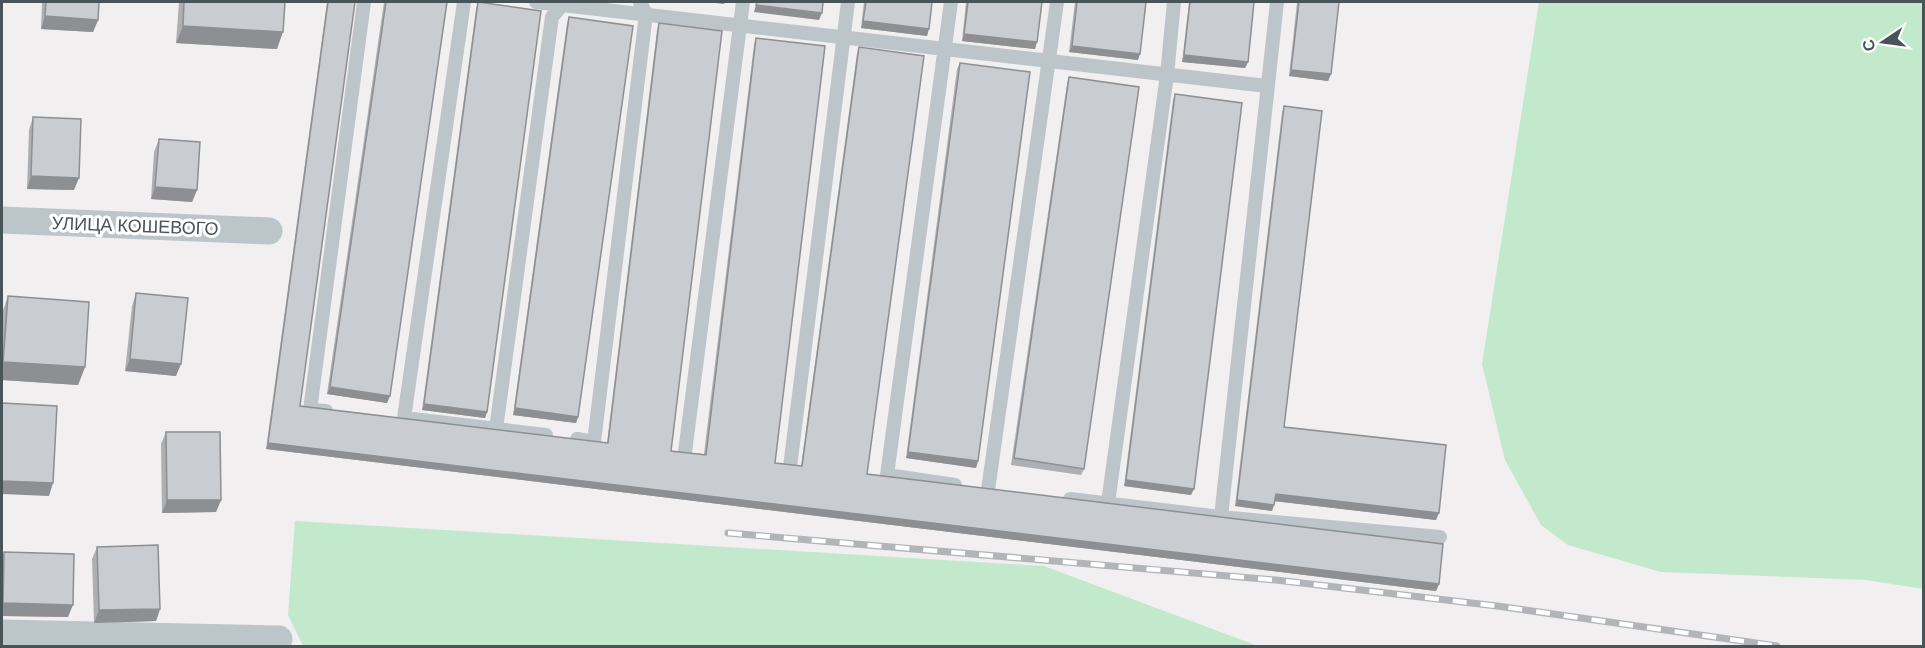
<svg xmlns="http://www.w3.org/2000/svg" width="1925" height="648" viewBox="0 0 1925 648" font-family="Helvetica,sans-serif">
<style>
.green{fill:#c2e9cb}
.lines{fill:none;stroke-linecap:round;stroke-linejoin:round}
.service{stroke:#bcc5c9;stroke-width:14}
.minor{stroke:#bcc5c9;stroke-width:27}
.rail-casing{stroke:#b1b5b8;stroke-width:7}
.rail{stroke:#fff;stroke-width:4.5;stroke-dasharray:14;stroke-linecap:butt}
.wall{fill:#adafb3}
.shaded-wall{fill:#8d8f92}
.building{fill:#c9ccd0;stroke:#8d8f92;stroke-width:1.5}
.labels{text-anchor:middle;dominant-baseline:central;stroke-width:6;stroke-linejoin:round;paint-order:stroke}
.street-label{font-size:18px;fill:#495459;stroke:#fff}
</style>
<rect width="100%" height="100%" fill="#f1efef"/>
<path class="green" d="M 1539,2 L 1923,2 L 1923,589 L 1867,580 L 1661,572 L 1568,545 L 1541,525 L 1505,460 L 1482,364 Z
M 295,521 L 1044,566 L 1258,646 L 303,646 L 288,615 Z"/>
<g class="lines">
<path class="service" d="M 536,2 L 1267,86
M 951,2 L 887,475 L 955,485
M 326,411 L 310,410 L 364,2
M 404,418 L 464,2
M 413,419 L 546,435
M 496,429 L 552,17 L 565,2
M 577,439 L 594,442 L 646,14 L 640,2
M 685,452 L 743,2
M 790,467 L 848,2
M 988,490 L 1057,2
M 1070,499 L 1221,517 L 1440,537
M 1108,503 L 1167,75 L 1174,2
M 1221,517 L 1277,2"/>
<path class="minor" d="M 2,220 L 269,231
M 2,633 L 279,639"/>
<g class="rail-casing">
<path id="rail" d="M 728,533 L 1276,580 L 1497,606 L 1777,646"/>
</g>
<use href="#rail" class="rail"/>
</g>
<path class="wall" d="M 42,2 L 99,2 L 98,20 L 93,32 L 41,29 Z
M 179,2 L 285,2 L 277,49 L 176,43 Z
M 327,2 L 355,2 L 300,406 L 607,443 L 657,30 L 659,23 L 671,451 L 704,454 L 754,45 L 756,38 L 775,463 L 801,466 L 857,53 L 859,47 L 867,474 L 1439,584 L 1436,591 L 266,449 Z
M 384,2 L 447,2 L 387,403 L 327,394 Z
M 478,2 L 487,412 L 485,418 L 422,410 L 476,9 Z
M 864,2 L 932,2 L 927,36 L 861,28 Z
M 966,2 L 1042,2 L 1035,49 L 962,41 Z
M 1075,2 L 1146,2 L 1138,60 L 1069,52 Z
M 1189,2 L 1254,2 L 1248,62 L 1245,68 L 1182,62 Z
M 1297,2 L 1339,2 L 1331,74 L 1328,81 L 1289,76 Z
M 569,17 L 578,417 L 576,423 L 513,415 L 567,23 Z
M 960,63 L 978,461 L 976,468 L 906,458 L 957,69 Z
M 1069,77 L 1084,469 L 1081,475 L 1011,465 L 1067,84 Z
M 1175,94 L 1191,495 L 1124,486 L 1173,100 Z
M 1284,106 L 1284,427 L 1436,520 L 1275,501 L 1272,511 L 1235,506 L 1282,113 Z
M 33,117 L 74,190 L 27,189 L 29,130 Z
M 159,139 L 197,190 L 192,202 L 151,199 L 154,152 Z
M 136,293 L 176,376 L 125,371 L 132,306 Z
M 8,296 L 85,367 L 78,385 L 2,380 L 2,313 Z
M 166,432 L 221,500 L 216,512 L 162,513 L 161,444 Z
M 97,547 L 160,609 L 156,621 L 94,623 L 92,559 Z
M 4,552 L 68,617 L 2,616 L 2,559 Z"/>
<path class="shaded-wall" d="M 707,2 L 725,2 L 724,4 Z
M 756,5 L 822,13 L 819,20 L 754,12 Z
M 45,16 L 98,20 L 93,32 L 41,29 Z
M 863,21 L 929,29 L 927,36 L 861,28 Z
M 183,26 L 283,32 L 277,49 L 176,43 Z
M 964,34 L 1037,42 L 1035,49 L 962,41 Z
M 1072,46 L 1140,54 L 1138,60 L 1069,52 Z
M 1184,55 L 1248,62 L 1245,68 L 1182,62 Z
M 1291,70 L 1331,74 L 1328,81 L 1289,76 Z
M 31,176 L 79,178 L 74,190 L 27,189 Z
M 155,187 L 197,190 L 192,202 L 151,199 Z
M 130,359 L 181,364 L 176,376 L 125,371 Z
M 3,362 L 85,367 L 78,385 L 2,380 L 2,367 Z
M 330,387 L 390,396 L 387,403 L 327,394 Z
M 424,404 L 487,412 L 485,418 L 422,410 Z
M 515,408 L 578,417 L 576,423 L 513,415 Z
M 268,443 L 1439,584 L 1436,591 L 266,449 Z
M 908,452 L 978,461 L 976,468 L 906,458 Z
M 1126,480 L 1194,489 L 1191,495 L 1124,486 Z
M 2,481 L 53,483 L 49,496 L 2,494 Z
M 1276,494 L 1439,513 L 1436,520 L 1273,501 Z
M 167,500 L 221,500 L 216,512 L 162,513 Z
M 1237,500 L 1274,505 L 1272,511 L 1235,506 Z
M 3,603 L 73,605 L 68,617 L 2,616 L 2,607 Z
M 160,609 L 156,621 L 94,623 L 99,610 Z"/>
<path class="building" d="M 46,2 L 99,2 L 98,20 L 45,16 Z
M 184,2 L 285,2 L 283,32 L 183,26 Z
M 328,2 L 355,2 L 300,406 L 608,443 L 659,23 L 722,31 L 671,451 L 706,455 L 756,38 L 825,46 L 775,463 L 802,466 L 859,47 L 924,56 L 867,474 L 1443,544 L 1439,584 L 268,443 Z
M 386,2 L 447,2 L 390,396 L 330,387 Z
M 478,2 L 541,11 L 487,412 L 424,404 Z
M 757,2 L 823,2 L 822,13 L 756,5 Z
M 866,2 L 932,2 L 929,29 L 863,21 Z
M 968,2 L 1042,2 L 1037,42 L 964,34 Z
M 1077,2 L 1146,2 L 1140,54 L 1072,46 Z
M 1190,2 L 1254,2 L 1248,62 L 1184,55 Z
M 1299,2 L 1339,2 L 1331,74 L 1291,70 Z
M 569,17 L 633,26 L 578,417 L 515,408 Z
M 960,63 L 1030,72 L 978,461 L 908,452 Z
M 1069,77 L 1139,87 L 1084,469 L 1014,458 Z
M 1175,94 L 1242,103 L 1194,489 L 1126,480 Z
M 1284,106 L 1322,111 L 1284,427 L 1446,445 L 1439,513 L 1276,494 L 1274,505 L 1237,500 Z
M 33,117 L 81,119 L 79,178 L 31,176 Z
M 159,139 L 200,142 L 197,190 L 155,187 Z
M 136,293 L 188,298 L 181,364 L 130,359 Z
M 8,296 L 89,302 L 85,367 L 3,362 Z
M 2,403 L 57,406 L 53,483 L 2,481 Z
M 166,432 L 220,432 L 221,500 L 167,500 Z
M 158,545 L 160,609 L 99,610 L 97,547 Z
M 4,552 L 74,554 L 73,605 L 3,603 Z"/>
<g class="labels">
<g class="street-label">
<text transform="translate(135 226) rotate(2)">УЛИЦА КОШЕВОГО</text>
</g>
</g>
<rect width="1925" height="648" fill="none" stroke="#495459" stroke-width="6"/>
<g transform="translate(1883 42) rotate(257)" stroke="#ffffff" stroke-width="4.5" paint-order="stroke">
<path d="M0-4.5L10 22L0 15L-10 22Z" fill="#495459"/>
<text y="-9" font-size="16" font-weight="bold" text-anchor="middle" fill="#495459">С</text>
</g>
</svg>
